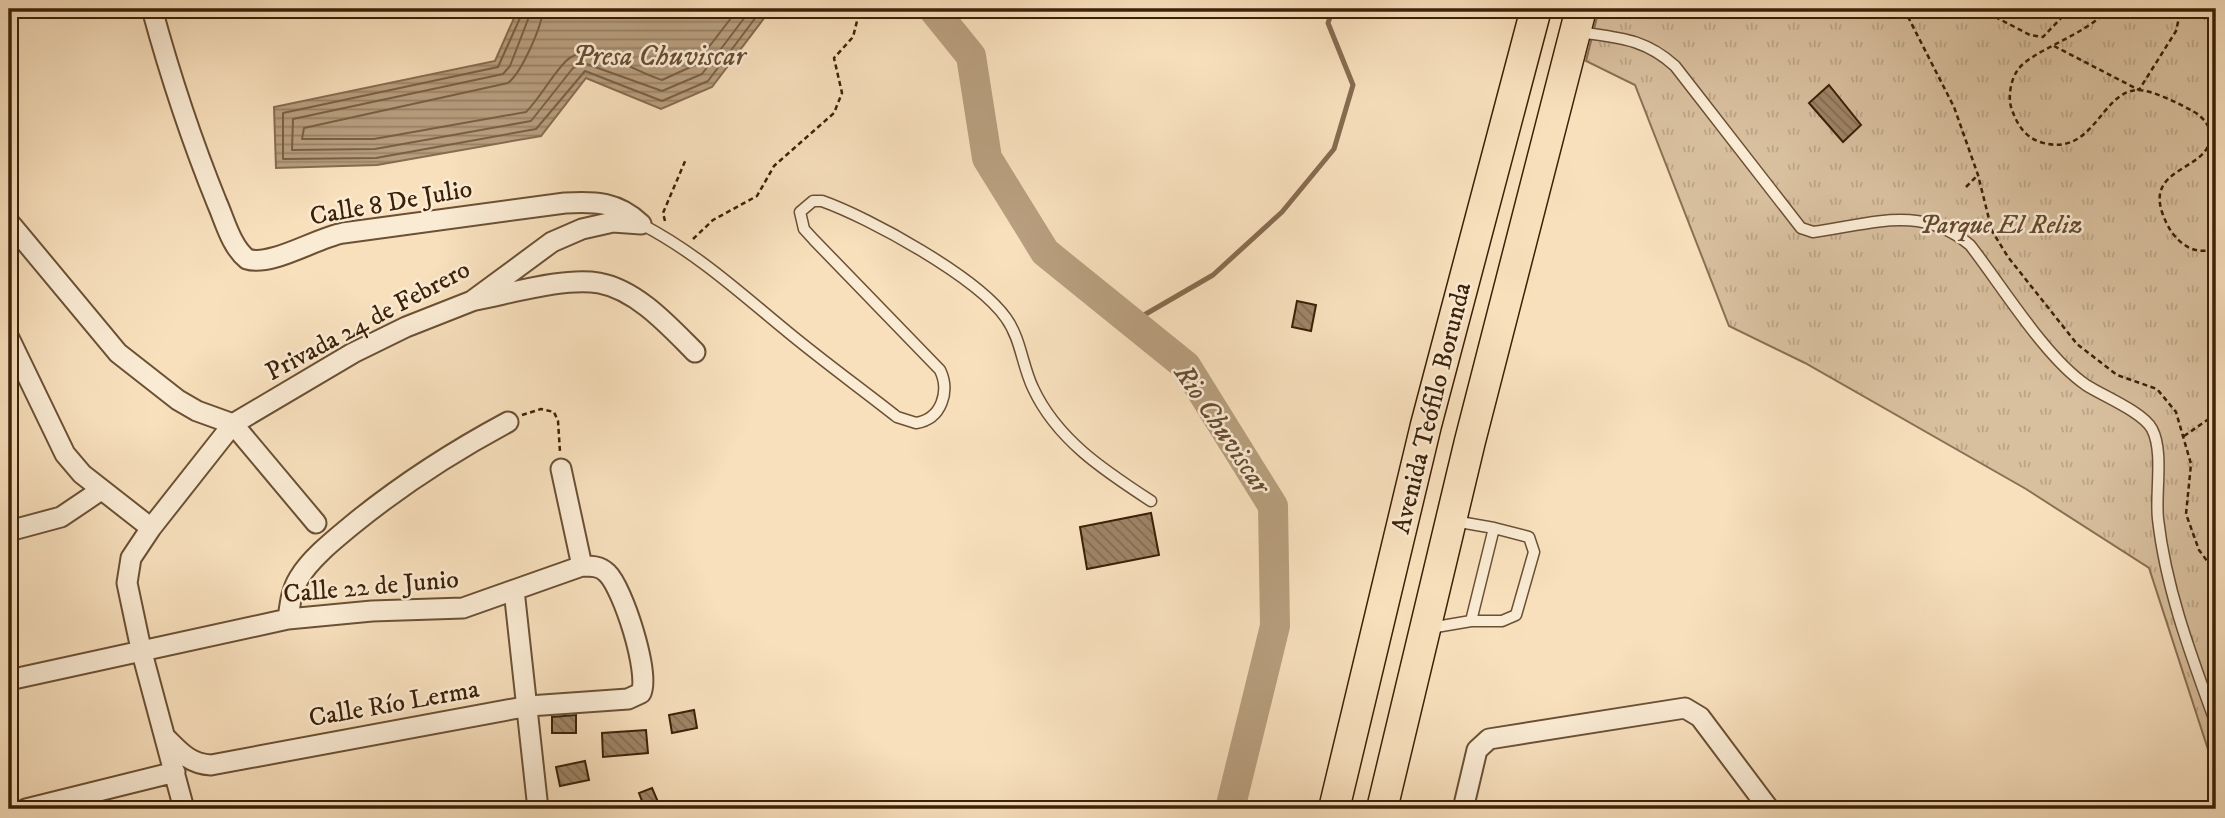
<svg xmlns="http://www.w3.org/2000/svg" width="2225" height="818" viewBox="0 0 2225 818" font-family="'IM FELL DW Pica',serif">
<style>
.park{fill:url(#park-tufts);stroke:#8a7052;stroke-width:2}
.water{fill:url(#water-rules);stroke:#866c4f;stroke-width:2}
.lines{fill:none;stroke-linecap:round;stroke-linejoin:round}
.shore{stroke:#7a6043;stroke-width:2}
.stream{stroke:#866c4f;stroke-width:5}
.river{stroke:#b89f7f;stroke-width:30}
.building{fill:url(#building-back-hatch);stroke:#3c2007;stroke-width:2}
.service-casing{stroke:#6b5034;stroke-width:13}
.minor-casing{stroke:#6b5034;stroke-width:23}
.primary-casing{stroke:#3c2007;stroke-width:33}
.path{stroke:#3c2007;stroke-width:2.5;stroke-dasharray:5 3.5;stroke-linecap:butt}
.service{stroke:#faebd4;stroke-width:10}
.minor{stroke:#faebd4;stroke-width:19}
.primary{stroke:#f8e0bd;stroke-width:30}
.labels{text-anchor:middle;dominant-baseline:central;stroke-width:5;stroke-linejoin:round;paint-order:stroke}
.street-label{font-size:26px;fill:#3c2007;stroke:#faebd4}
.park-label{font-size:26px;font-style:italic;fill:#63482d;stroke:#faebd4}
.water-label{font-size:28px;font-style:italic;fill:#674c31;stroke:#faebd4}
</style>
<defs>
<pattern id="park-tufts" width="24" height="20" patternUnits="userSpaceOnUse" patternTransform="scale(1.75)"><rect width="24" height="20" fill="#d8bf9e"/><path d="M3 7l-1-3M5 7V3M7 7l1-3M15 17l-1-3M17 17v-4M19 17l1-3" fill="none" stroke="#baa487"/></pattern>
<pattern id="water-rules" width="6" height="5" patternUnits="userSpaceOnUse" patternTransform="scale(1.75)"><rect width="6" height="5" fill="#b89f7f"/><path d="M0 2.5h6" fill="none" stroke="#978166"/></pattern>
<pattern id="building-back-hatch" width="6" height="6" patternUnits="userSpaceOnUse" patternTransform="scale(1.75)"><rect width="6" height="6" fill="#9e8466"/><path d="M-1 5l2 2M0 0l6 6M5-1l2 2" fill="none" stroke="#826c52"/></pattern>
</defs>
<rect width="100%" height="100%" fill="#f8e0bd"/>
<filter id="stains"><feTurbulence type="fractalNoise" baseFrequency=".00286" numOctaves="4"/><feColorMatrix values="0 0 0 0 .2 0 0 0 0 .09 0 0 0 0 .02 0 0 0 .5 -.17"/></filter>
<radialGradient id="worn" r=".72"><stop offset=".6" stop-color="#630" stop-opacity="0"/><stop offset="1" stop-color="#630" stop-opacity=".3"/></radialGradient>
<path class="park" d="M 1599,9 L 2216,9 L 2216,774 L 2149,568 L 2026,489 L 1805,363 L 1729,326 L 1635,85 L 1586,61 Z"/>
<path class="water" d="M 518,9 L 771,9 L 712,87 L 661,109 L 586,78 L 541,136 L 377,165 L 276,168 L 274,107 L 495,61 Z"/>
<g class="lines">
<path class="shore" d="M 524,9 L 498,67 L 283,113 L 283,159 L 376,158 L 536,129 L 585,71 L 662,101 L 708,81 L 762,9
M 532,9 L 510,66 L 503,74 L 293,119 L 292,150 L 375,149 L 531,121 L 573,68 L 584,63 L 662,91 L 702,74 L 751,9
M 543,9 C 542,26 522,72 508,83 L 304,128 L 302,139 L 374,139 L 526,112 C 541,97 551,76 566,61 C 589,38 636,73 662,80 L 695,65 L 738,9"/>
<path class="stream" d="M 1132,322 L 1213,275 L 1282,212 L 1334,149 L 1353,85 L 1328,23 L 1333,9"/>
<path class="river" d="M 933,9 L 971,56 L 987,158 L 1045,252 L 1186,366 L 1273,506 L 1275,626 L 1230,809"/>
</g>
<path class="building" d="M 1829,85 L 1861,125 L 1843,142 L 1809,103 Z
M 1297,301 L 1316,305 L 1311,331 L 1292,327 Z
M 1151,513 L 1159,555 L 1087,569 L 1080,527 Z
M 694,710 L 697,728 L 672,733 L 669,715 Z
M 576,715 L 576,733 L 552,733 L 552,717 Z
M 646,730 L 648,753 L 603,757 L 602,733 Z
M 585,761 L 589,780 L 560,786 L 556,767 Z
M 652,788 L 661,809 L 645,809 L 639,793 Z"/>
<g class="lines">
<g class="service-casing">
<path id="service" d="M 1579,32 C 1618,38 1644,38 1675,66 L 1801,228 L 1813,232 C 1873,224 1920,204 1970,245 C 2002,286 2045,357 2086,385 C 2103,396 2143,412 2152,429 C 2164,452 2155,493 2158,519 C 2166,590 2192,658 2216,724
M 641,224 C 695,252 737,290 783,328 C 820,359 859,387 897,417 L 916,423 C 942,419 950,391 940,370 L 814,240 L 804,229 L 800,212 L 813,201 L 822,201 C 870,218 977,277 1006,318 C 1021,339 1022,365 1033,388 C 1057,440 1105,471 1151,501
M 1471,621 L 1502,621 L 1516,615 L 1534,552 L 1529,537 L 1494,528
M 1430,628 L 1471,621 L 1494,528 L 1454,521"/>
</g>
<g class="minor-casing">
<path id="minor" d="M 152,9 C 170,75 191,139 217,203 C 225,221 231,246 247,259 C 271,267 316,238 343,233 L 565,203 C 595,201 618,202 641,224
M 9,222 L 118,353 L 178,400 L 197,411 L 233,424 L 316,523
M 476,300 C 512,293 565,277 599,283 C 637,290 669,326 695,352
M 9,338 L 65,454 L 82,474 L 151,528 L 131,558 L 127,583 L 141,649 L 184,809
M 561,469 L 582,566
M 151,528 L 233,424 L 353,353 L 406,327 L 472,301 L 552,242 L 582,229 L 613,222 L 641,224
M 9,531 L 61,517 L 101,490
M 514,590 L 538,809
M 288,619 C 290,605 291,591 299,578 C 311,558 334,540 352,525 C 401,485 452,452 508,422
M 9,680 L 288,619 L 372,611 L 463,608 L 582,566 C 592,566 600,566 607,573 C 623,588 650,673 641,693 L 628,699 L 529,706 L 211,765 C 190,764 180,752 166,738
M 26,809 L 175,772
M 1463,809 L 1477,750 L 1489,739 L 1685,708 L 1700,717 L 1769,809"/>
</g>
<g class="primary-casing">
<path id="primary" d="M 1334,809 L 1426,425 L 1536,9
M 1382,809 L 1470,441 L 1581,9"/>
</g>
<path class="path" d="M 1904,9 L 1954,107 L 1978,175 L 1992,231 L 2008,257 L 2077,344 L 2117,375 L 2157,389 L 2176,412 L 2191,464 L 2186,514 L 2199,550 L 2216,573
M 1980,9 L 2030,35 L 2043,37 L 2062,17 L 2061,9
M 2108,9 C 2087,35 2029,51 2017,71 C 2011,80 2008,96 2011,107 C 2016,122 2023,136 2040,142 C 2094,159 2100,92 2137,90 C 2153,90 2177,103 2191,110 C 2204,117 2214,129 2209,144 C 2200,170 2148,170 2162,212 C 2166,224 2172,235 2182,243 C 2193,252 2203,252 2216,249
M 2196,9 L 2216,30
M 2054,46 L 2139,90 L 2176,31 L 2181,9
M 1966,187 L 1978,175
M 665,221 L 663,213 L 686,159
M 693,239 L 713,220 L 757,196 L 774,166 L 834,113 L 842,93 L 834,58 L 853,37 L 860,9
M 522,415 L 541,409 L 554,412 L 558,421 L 560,452
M 2184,436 L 2216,414"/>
<use href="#service" class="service"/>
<use href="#minor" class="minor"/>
<use href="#primary" class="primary"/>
</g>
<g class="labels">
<g class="street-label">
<text transform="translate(391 203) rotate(-10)">Calle 8 De Julio</text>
<text transform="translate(368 321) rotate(-28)">Privada 24 de Febrero</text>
<text transform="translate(1432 408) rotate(-76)">Avenida Teófilo Borunda</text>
<text transform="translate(371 587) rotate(-5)">Calle 22 de Junio</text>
<text transform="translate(394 704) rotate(-10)">Calle Río Lerma</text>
</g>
<g class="park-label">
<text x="2001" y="225">Parque El Reliz</text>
</g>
<g class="water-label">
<text x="659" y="56">Presa Chuviscar</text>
<text transform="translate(1222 429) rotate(56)">Rio Chuviscar</text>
</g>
</g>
<rect width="2225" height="818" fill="none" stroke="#f8e0bd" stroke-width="35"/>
<rect x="10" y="10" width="2204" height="797" fill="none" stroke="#3c2007" stroke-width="3.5"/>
<rect x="18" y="18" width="2190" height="783" fill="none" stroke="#3c2007" stroke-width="2"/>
<rect width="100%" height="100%" filter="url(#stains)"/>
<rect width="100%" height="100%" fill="url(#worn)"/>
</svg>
